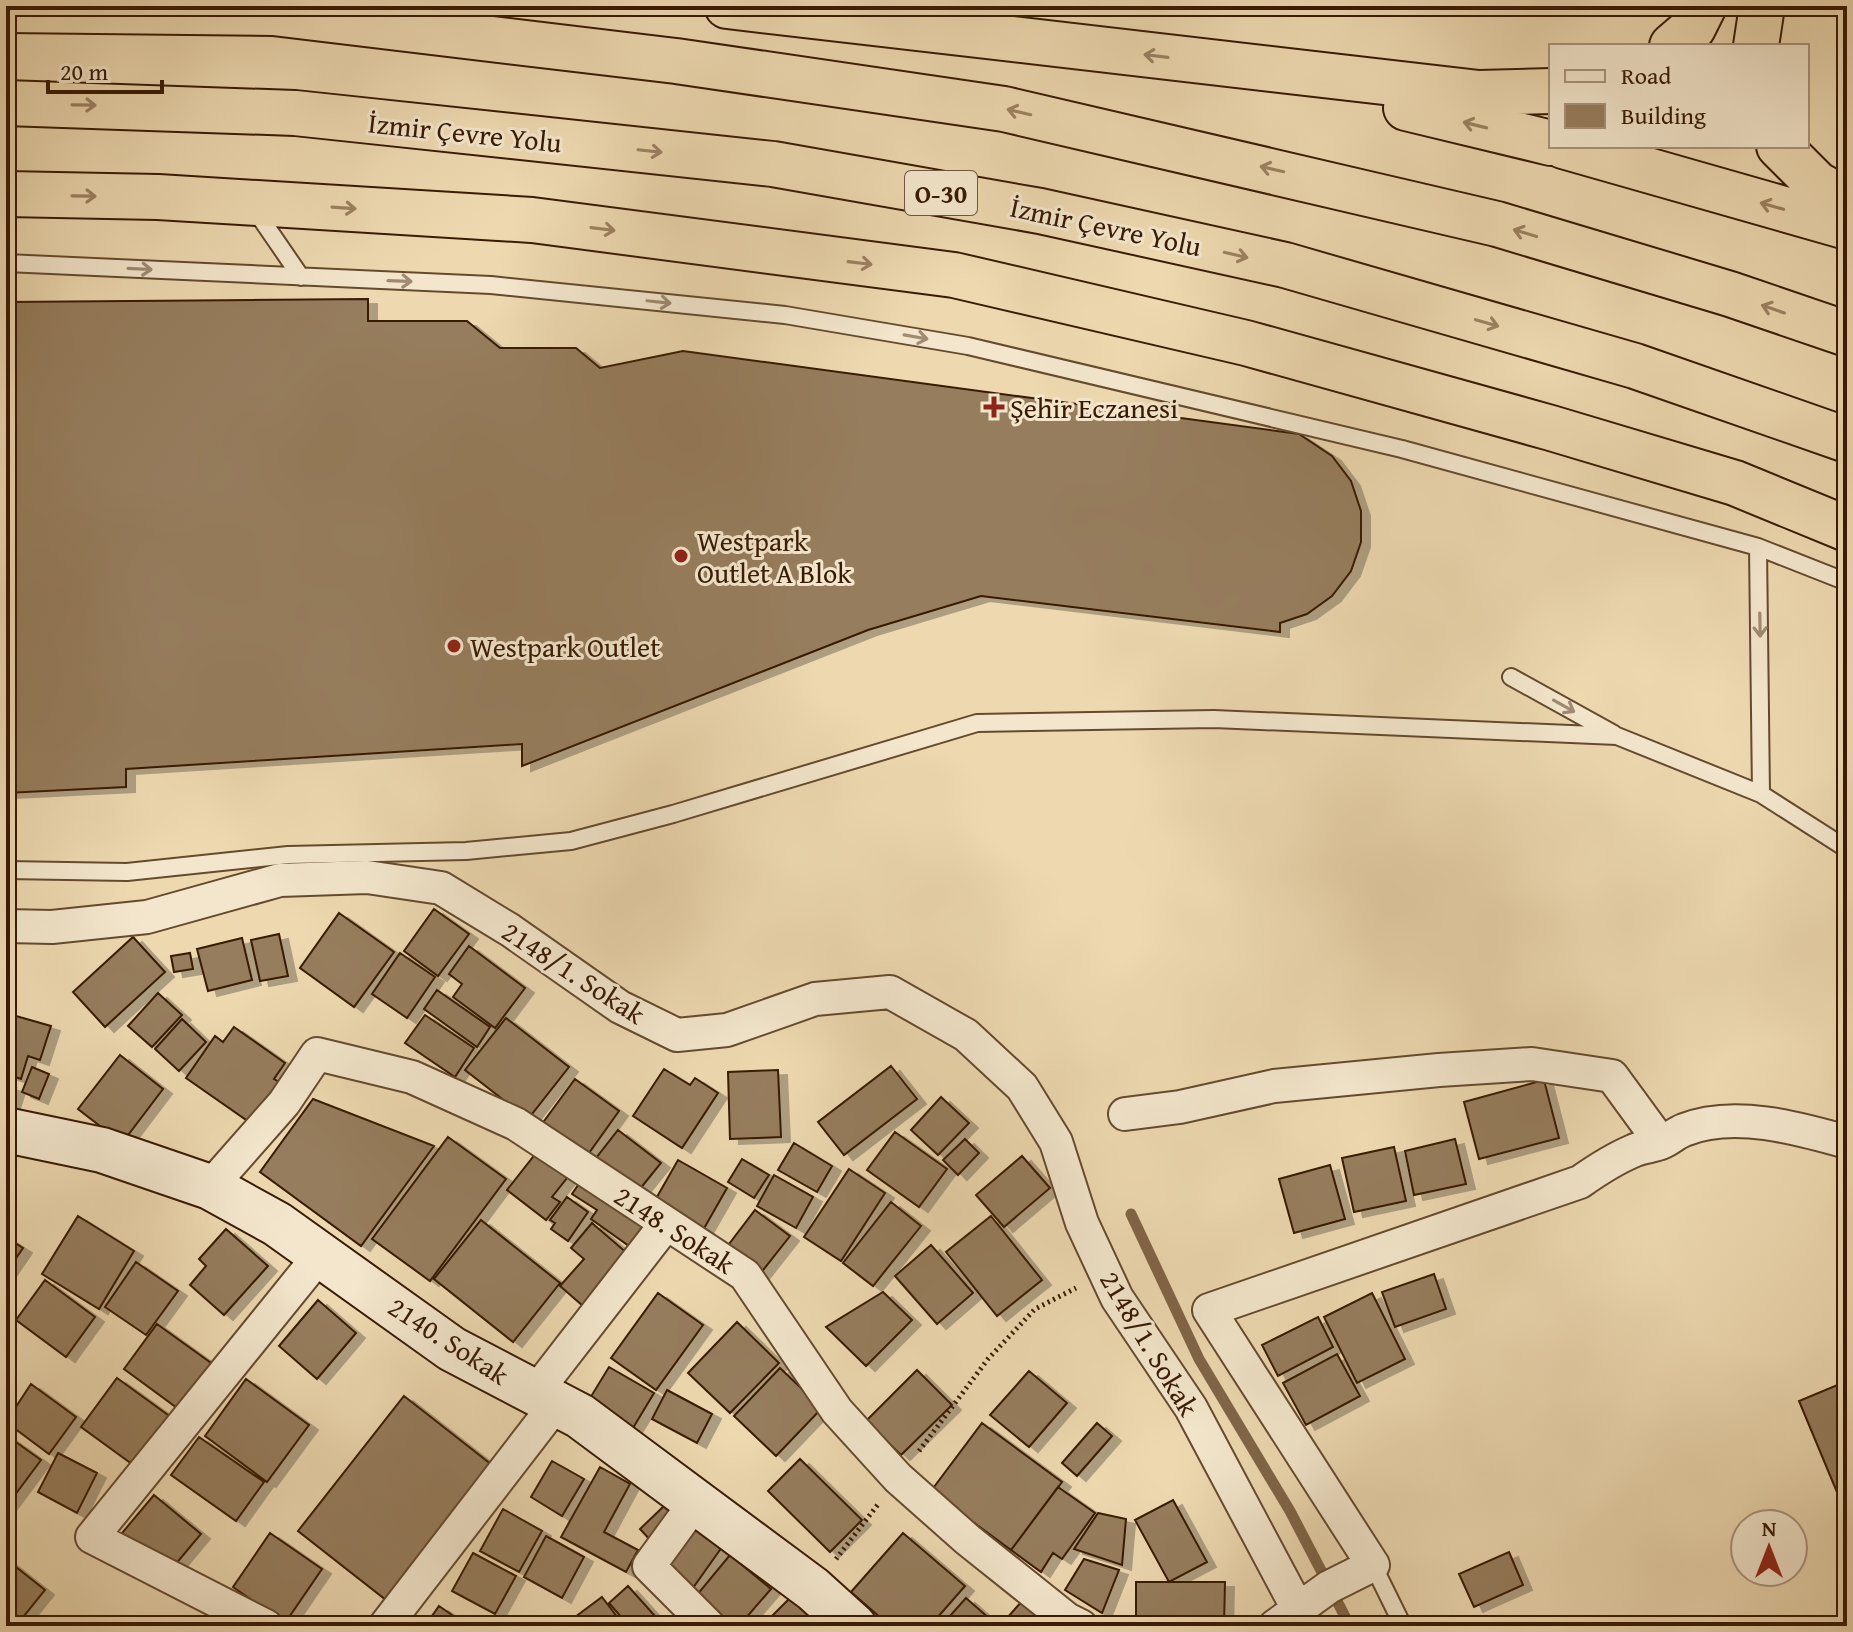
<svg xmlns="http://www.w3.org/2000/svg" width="1853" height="1632" viewBox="0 0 1853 1632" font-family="'Gentium Book Plus',serif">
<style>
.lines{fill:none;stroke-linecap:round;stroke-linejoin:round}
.stream{stroke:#7f6547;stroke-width:11}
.building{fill:#967d5d;stroke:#381a03;stroke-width:2;filter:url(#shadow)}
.lane-casing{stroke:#654a2e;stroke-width:20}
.street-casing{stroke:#654a2e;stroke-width:36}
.secondary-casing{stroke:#381a03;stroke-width:48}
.highway-casing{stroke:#381a03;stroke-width:48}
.path{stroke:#381a03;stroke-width:5;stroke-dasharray:2 4;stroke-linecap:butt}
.lane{stroke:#f3e6cc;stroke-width:16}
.street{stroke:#f3e6cc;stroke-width:32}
.secondary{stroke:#f3e6cc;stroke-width:44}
.highway{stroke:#edd8b0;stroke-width:44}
.oneway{stroke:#9c8262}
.oneway2{stroke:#9f8a72}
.poi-dot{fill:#8f2418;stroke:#f3e6cc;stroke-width:3}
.labels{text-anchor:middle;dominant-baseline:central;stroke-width:6;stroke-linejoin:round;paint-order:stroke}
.shield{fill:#f3e6cc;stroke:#70573f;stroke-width:2}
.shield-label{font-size:26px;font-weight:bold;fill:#381a03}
.street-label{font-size:28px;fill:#381a03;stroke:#f3e6cc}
.poi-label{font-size:28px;fill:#381a03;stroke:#f3e6cc;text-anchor:start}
</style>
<defs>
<filter id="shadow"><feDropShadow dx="9" dy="5" stdDeviation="0" flood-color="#0004"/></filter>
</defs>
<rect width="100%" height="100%" fill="#edd8b0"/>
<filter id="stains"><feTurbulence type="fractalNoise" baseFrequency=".0025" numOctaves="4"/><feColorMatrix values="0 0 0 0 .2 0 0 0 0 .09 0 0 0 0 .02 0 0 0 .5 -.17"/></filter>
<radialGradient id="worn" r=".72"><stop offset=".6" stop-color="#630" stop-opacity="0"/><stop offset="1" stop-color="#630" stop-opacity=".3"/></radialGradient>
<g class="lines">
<path class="stream" d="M 1131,1214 L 1199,1359 L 1290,1511 L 1350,1626"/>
</g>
<path class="building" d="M 368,299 L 368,321 L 467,321 L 500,348 L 576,348 L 600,368 L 683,351 L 1299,434 L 1332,456 L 1351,481 L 1361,511 L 1361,542 L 1351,571 L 1332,596 L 1307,614 L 1280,623 L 1280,632 L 981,596 L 868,630 L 522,766 L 522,744 L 126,769 L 126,787 L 6,793 L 6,302 Z
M 434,909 L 469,934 L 438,976 L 404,951 Z
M 339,913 L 394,952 L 354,1007 L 300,968 Z
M 279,934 L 288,976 L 260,981 L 251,940 Z
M 133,937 L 165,972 L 105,1027 L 73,992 Z
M 242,938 L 252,980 L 208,991 L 197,949 Z
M 469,946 L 525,988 L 495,1028 L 453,997 L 462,984 L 449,974 Z
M 190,953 L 193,969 L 174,972 L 171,956 Z
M 400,953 L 435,977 L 407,1018 L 372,994 Z
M 437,990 L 490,1027 L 477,1047 L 424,1009 Z
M 158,993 L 182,1015 L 152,1047 L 128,1026 Z
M 425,1015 L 474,1048 L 455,1077 L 405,1043 Z
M 16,1016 L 51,1026 L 40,1060 L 28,1056 L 21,1079 L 6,1074 L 6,1048 Z
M 506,1018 L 569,1067 L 528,1119 L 465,1070 Z
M 182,1019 L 206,1042 L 179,1071 L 155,1049 Z
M 234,1027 L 285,1063 L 274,1079 L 281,1083 L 252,1124 L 186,1078 L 215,1036 L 223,1042 Z
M 120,1055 L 163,1089 L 122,1143 L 78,1109 Z
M 891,1066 L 917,1099 L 844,1155 L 818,1122 Z
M 32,1067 L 49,1074 L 39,1099 L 22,1092 Z
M 664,1069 L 690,1085 L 695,1078 L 718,1093 L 682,1148 L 633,1116 Z
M 778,1070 L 781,1137 L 730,1139 L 728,1072 Z
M 575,1079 L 619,1111 L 584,1160 L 539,1128 Z
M 1544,1080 L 1559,1138 L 1479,1159 L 1464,1102 Z
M 6,1085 L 16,1088 L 6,1119 Z
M 941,1097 L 969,1123 L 938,1155 L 911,1130 Z
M 313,1099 L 434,1146 L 361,1246 L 260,1172 Z
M 618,1130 L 661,1163 L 631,1200 L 589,1167 Z
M 895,1132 L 947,1169 L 919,1207 L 867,1170 Z
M 448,1137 L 506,1179 L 430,1281 L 372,1239 Z
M 965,1139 L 979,1153 L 958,1175 L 943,1160 Z
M 1455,1139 L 1466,1184 L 1414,1195 L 1405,1151 Z
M 544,1143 L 575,1168 L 552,1197 L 560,1202 L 546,1220 L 507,1190 Z
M 794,1143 L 832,1166 L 817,1192 L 778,1170 Z
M 1394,1147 L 1406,1201 L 1354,1212 L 1342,1158 Z
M 1022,1156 L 1050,1188 L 1004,1227 L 976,1195 Z
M 742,1159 L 769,1175 L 754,1198 L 728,1182 Z
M 678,1160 L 727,1188 L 702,1232 L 653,1204 Z
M 1330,1165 L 1345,1219 L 1294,1233 L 1279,1179 Z
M 849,1169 L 885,1193 L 841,1261 L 804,1237 Z
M 585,1175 L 648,1218 L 629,1246 L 591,1219 L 597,1210 L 572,1194 Z
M 774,1175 L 813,1197 L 796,1228 L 757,1206 Z
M 567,1197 L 588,1212 L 568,1241 L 551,1229 L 555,1223 L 550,1220 Z
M 891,1202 L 921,1226 L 873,1286 L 843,1263 Z
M 755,1210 L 790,1236 L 760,1274 L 726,1248 Z
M 78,1216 L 134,1251 L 99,1309 L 42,1274 Z
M 991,1216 L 1042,1280 L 997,1316 L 946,1252 Z
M 481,1220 L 560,1283 L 513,1342 L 434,1279 Z
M 592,1223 L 628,1254 L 583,1306 L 560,1286 L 584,1259 L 571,1248 Z
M 226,1229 L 268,1266 L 224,1315 L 190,1285 L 206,1266 L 199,1259 Z
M 6,1237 L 23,1248 L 6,1273 Z
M 931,1245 L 973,1293 L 937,1324 L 895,1276 Z
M 136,1262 L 178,1291 L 146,1335 L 105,1307 Z
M 1434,1274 L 1446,1309 L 1395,1327 L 1382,1292 Z
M 45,1280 L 95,1317 L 66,1357 L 16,1320 Z
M 883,1292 L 912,1320 L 866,1366 L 826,1327 Z
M 658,1293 L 703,1325 L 656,1390 L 611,1358 Z
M 1372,1293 L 1405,1359 L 1357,1383 L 1324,1317 Z
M 318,1300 L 356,1333 L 317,1379 L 279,1346 Z
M 1318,1317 L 1333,1347 L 1278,1376 L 1262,1345 Z
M 737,1322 L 779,1363 L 730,1413 L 688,1373 Z
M 157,1324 L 218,1368 L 184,1413 L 124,1369 Z
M 1337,1354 L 1360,1396 L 1306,1425 L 1283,1383 Z
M 609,1367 L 654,1393 L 633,1428 L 587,1403 Z
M 780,1368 L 822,1408 L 776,1456 L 734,1416 Z
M 917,1370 L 952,1405 L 901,1455 L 866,1421 Z
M 1029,1371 L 1067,1403 L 1029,1447 L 990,1415 Z
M 117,1378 L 179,1423 L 143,1472 L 81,1427 Z
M 246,1379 L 309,1425 L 267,1482 L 205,1436 Z
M 1847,1381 L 1847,1508 L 1844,1509 L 1799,1401 Z
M 31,1384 L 76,1417 L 49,1454 L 6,1422 Z
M 667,1390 L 712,1414 L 697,1443 L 652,1419 Z
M 404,1396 L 492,1465 L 386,1600 L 298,1531 Z
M 982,1423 L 1062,1482 L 1011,1550 L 931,1491 Z
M 1097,1423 L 1112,1436 L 1077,1476 L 1062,1463 Z
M 6,1435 L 41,1460 L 6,1507 Z
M 199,1437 L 264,1482 L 236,1521 L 171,1475 Z
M 58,1453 L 97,1473 L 77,1513 L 38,1492 Z
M 800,1459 L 862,1520 L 830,1552 L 768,1491 Z
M 552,1461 L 584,1479 L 562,1516 L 531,1497 Z
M 600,1467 L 630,1484 L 604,1532 L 638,1550 L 626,1572 L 561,1537 Z
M 1058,1487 L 1095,1513 L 1062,1559 L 1053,1553 L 1041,1572 L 1011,1550 Z
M 154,1495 L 201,1534 L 169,1572 L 122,1533 Z
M 1173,1500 L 1207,1562 L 1169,1582 L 1135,1520 Z
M 664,1506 L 676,1518 L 652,1542 L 640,1529 Z
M 503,1509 L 542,1531 L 519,1572 L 480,1551 Z
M 1098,1513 L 1126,1519 L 1122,1565 L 1074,1549 Z
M 691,1524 L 722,1547 L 690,1592 L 659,1570 Z
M 270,1533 L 322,1569 L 285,1623 L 233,1587 Z
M 903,1533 L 965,1586 L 930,1626 L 890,1626 L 851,1592 Z
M 546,1536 L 584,1557 L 562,1598 L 524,1577 Z
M 1509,1552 L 1523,1585 L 1474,1607 L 1459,1574 Z
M 473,1553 L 516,1576 L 495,1614 L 452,1591 Z
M 730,1555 L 771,1589 L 739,1626 L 732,1626 L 696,1596 Z
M 6,1559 L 45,1590 L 16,1626 L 6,1626 Z
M 1084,1559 L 1119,1570 L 1102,1613 L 1065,1590 Z
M 1136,1582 L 1225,1582 L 1224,1626 L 1136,1626 Z
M 628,1586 L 664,1626 L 629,1626 L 609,1603 Z
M 602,1597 L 624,1626 L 563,1626 Z
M 791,1597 L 821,1626 L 762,1626 Z
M 966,1598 L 998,1626 L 941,1626 Z
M 1022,1601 L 1050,1626 L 1000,1626 Z
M 439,1606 L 468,1626 L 425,1626 Z
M 122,1616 L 133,1626 L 111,1626 Z"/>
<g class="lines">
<g class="lane-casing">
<path id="lane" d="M 255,210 L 301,277
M 6,263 L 491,285 L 785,315 L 968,346 L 1402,449 L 1758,547 L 1847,582
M 1758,547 L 1761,794
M 1511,677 L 1614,734
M 6,870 L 127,872 L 288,855 L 466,851 L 571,841 L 673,814 L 977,723 L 1214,719 L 1617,736 L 1761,794 L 1847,849
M 1373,1565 L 1403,1626"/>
</g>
<g class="street-casing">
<path id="street" d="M 6,926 L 52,927 L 147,917 L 280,880 L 367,877 L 441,888 L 510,930 L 620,1007 L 677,1035 L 727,1030 L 815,999 L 890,992 L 966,1035 L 1022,1087 L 1056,1142 L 1082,1223 L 1117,1298 L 1191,1408 L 1307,1626
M 1125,1114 L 1180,1107 L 1274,1086 L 1439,1070 L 1532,1064 L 1612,1076 L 1661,1143
M 210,1187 L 284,1103 L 317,1054 L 412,1077 L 516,1124 L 745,1275 L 837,1411 L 898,1478 L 968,1540 L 1067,1619 L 1081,1626
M 535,1393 L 666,1224
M 697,1500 L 649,1566 L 709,1626
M 266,1626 L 92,1537 L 320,1255
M 385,1626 L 556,1404
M 1275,1626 L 1329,1587 L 1373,1565 L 1209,1310 L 1580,1182 C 1597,1170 1614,1159 1633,1151 C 1643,1146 1653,1147 1663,1142 C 1670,1139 1676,1133 1684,1130 C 1733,1110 1798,1128 1847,1142"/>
</g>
<g class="secondary-casing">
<path id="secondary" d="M 6,1130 L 102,1150 L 210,1187 L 277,1224 L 452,1349 L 580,1416 L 813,1589 L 854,1626"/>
</g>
<g class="highway-casing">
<path id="highway" d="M 727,6 L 1479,93 L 1551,91
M 6,10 L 273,13 L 676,61 L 1004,109 L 1497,224 L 1730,294 L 1847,334
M 1672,46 L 1693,28 L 1704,6
M 1756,46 L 1762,6
M 6,103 L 295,113 L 773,164 L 1040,211 L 1285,265 L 1635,366 L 1847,440
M 1406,108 L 1551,143
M 1563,146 L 1847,227
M 1779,146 L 1817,184 L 1847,201
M 6,194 L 158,197 L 532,220 L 954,275 L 1246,343 L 1551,428 L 1735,483 L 1847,529"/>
</g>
<path class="path" d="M 919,1451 L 988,1359 L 1035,1309 L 1076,1288
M 836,1559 L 879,1503"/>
<use href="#lane" class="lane"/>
<use href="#street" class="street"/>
<use href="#secondary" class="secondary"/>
<use href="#highway" class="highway"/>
</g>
<defs><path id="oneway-shaft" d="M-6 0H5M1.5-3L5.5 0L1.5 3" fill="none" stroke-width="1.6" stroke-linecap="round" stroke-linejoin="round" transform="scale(2)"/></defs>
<g class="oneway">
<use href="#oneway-shaft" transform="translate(1156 56) rotate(-173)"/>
<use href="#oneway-shaft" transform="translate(84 105) rotate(1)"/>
<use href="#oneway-shaft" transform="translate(1019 112) rotate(-167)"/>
<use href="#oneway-shaft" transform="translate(1475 125) rotate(-166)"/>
<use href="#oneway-shaft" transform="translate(650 151) rotate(6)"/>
<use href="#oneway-shaft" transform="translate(1272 169) rotate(-167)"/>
<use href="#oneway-shaft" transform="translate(84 196) rotate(1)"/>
<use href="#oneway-shaft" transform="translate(1772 206) rotate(-164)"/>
<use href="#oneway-shaft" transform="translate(344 208) rotate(4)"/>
<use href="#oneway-shaft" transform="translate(603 229) rotate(7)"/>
<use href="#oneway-shaft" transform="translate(1525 233) rotate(-163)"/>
<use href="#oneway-shaft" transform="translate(1236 255) rotate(13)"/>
<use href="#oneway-shaft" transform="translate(860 263) rotate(7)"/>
<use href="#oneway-shaft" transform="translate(1773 309) rotate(-161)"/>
<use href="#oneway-shaft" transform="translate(1487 323) rotate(16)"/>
</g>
<g class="oneway2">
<use href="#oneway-shaft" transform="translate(140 269) rotate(3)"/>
<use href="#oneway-shaft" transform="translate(400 281) rotate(2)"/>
<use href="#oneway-shaft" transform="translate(659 302) rotate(6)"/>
<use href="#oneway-shaft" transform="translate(916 337) rotate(10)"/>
<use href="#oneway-shaft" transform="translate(1760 625) rotate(89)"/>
<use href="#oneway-shaft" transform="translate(1564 706) rotate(29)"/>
</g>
<g class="poi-dot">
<path d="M990 395h8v8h8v8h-8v8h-8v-8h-8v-8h8z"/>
<circle cx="681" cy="556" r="8"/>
<circle cx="454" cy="646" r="8"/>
</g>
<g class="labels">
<rect class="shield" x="905" y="171" width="72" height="44" rx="6"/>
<g class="shield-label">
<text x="941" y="193">O-30</text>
</g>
<g class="street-label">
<text transform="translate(465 132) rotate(6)">İzmir Çevre Yolu</text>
<text transform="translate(1106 226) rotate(12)">İzmir Çevre Yolu</text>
<text transform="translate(574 972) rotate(33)">2148/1. Sokak</text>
<text transform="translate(675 1229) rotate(33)">2148. Sokak</text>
<text transform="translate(449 1340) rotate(33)">2140. Sokak</text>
<text transform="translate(1150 1343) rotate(59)">2148/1. Sokak</text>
</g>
<g class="poi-label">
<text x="1010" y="407">Şehir Eczanesi</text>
<text x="697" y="540">Westpark<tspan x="697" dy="32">Outlet A Blok</tspan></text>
<text x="470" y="646">Westpark Outlet</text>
</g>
</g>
<rect width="1853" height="1632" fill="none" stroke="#edd8b0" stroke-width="32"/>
<rect x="8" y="8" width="1837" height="1616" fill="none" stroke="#381a03" stroke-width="4"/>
<rect x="16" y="16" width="1821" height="1600" fill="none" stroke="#381a03" stroke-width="2"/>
<rect x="1549" y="44" width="260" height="104" fill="#f3e6cc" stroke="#a8947c" stroke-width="2"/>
<rect x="1565" y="70" width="40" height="12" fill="#f3e6cc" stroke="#a8947c" stroke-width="2"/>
<text x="1621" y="84" font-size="24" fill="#381a03">Road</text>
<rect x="1565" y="104" width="40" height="24" fill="#967d5d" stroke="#a8947c" stroke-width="2"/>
<text x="1621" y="124" font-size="24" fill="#381a03">Building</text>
<g transform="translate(1769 1548)"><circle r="38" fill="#f3e6cc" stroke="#a8947c" stroke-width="2"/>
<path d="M0-6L14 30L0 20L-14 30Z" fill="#8f2418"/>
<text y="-12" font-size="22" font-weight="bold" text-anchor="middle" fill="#381a03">N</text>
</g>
<path d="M48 80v12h114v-12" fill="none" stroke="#381a03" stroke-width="4"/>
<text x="60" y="80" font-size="24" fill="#381a03" stroke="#f3e6cc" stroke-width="6" paint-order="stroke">20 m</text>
<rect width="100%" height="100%" filter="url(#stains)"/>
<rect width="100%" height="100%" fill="url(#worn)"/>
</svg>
